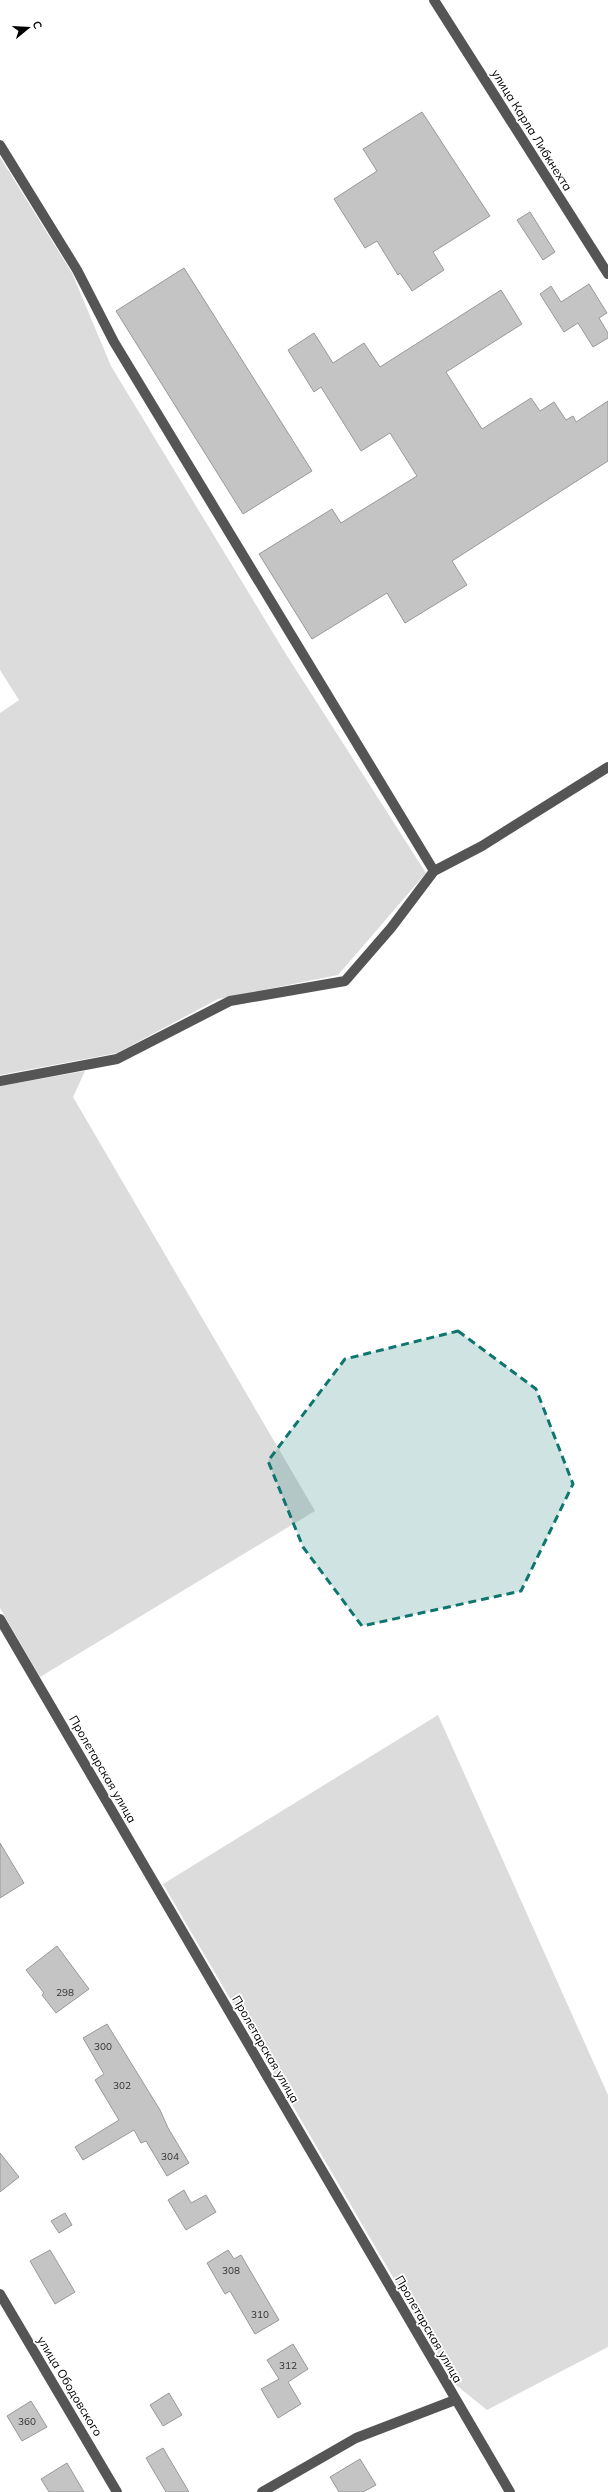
<svg xmlns="http://www.w3.org/2000/svg" width="608" height="2492" viewBox="0 0 608 2492" font-family="Mulish,sans-serif">
<style>
.garden{fill:#dcdcdc}
.building{fill:#c4c4c4;stroke:#999}
.lines{fill:none;stroke-linecap:round;stroke-linejoin:round}
.minor{stroke:#555;stroke-width:10}
.marked{fill:#0f766e;fill-opacity:0.2;stroke:#0f766e;stroke-width:3;stroke-dasharray:8 5;stroke-linejoin:round}
.labels{text-anchor:middle;dominant-baseline:central;stroke-width:3.5;stroke-linejoin:round;paint-order:stroke}
.number-label{font-size:10px;fill:#313131}
.street-label{font-size:12px;fill:#000;stroke:#fff}
</style>
<rect width="100%" height="100%" fill="#fff"/>
<path class="garden" d="M 0,157 L 72,273 L 111,366 L 284,651 L 426,873 L 338,975 L 218,999 L 117,1053 L 0,1075 L 0,713 L 19,700 L 0,670 Z
M 85,1071 L 73,1097 L 315,1511 L 40,1677 L 0,1608 L 0,1086 Z
M 438,1715 L 608,2095 L 608,2347 L 487,2410 L 456,2385 L 163,1884 Z"/>
<path class="building" d="M 422,112 L 490,216 L 433,252 L 444,270 L 412,291 L 400,273 L 398,275 L 377,241 L 365,248 L 334,199 L 377,171 L 363,149 Z
M 530,212 L 555,252 L 543,260 L 517,220 Z
M 184,268 L 312,471 L 243,514 L 116,311 Z
M 589,284 L 607,313 L 599,318 L 608,333 L 608,338 L 593,347 L 578,323 L 564,332 L 540,294 L 551,286 L 561,302 Z
M 501,290 L 522,324 L 446,372 L 482,429 L 531,398 L 540,411 L 554,402 L 566,420 L 573,416 L 576,422 L 608,401 L 608,461 L 452,561 L 467,585 L 405,623 L 387,593 L 312,639 L 259,554 L 332,509 L 341,523 L 417,476 L 390,433 L 361,451 L 321,387 L 314,392 L 288,350 L 314,333 L 333,363 L 364,343 L 380,367 Z
M 0,1843 L 24,1883 L 0,1898 Z
M 57,1946 L 89,1989 L 56,2013 L 42,1995 L 44,1993 L 26,1970 Z
M 107,2024 L 160,2110 L 168,2128 L 189,2163 L 167,2176 L 146,2141 L 141,2143 L 134,2130 L 83,2160 L 75,2147 L 119,2120 L 95,2080 L 104,2074 L 83,2038 Z
M 0,2153 L 19,2177 L 0,2192 Z
M 184,2190 L 191,2203 L 206,2195 L 216,2212 L 186,2230 L 168,2200 Z
M 65,2213 L 72,2225 L 59,2233 L 51,2221 Z
M 50,2250 L 75,2292 L 55,2304 L 30,2261 Z
M 228,2250 L 234,2259 L 241,2255 L 279,2320 L 255,2334 L 230,2291 L 225,2294 L 207,2263 Z
M 293,2344 L 308,2369 L 288,2382 L 301,2404 L 278,2418 L 261,2389 L 279,2379 L 267,2360 Z
M 169,2393 L 182,2415 L 163,2426 L 150,2405 Z
M 31,2401 L 47,2427 L 22,2441 L 7,2416 Z
M 163,2448 L 189,2492 L 166,2492 L 146,2458 Z
M 360,2459 L 376,2485 L 363,2492 L 339,2492 L 330,2477 Z
M 67,2463 L 84,2492 L 49,2492 L 41,2479 Z"/>
<g class="lines">
<path class="minor" d="M 434,0 L 608,274
M 0,145 L 77,270 L 114,342 L 434,871
M 0,1081 L 117,1059 L 230,1001 L 345,981 L 391,928 L 434,871 L 482,846 L 608,767
M 0,1619 L 510,2492
M 0,2294 L 117,2492
M 262,2492 L 356,2438 L 455,2400"/>
</g>
<path class="marked" d="M 458,1331 L 536,1389 L 573,1484 L 521,1591 L 362,1626 L 303,1547 L 268,1461 L 345,1359 Z"/>
<g class="labels">
<g class="number-label">
<text x="65" y="1992">298</text>
<text x="103" y="2046">300</text>
<text x="122" y="2085">302</text>
<text x="170" y="2156">304</text>
<text x="231" y="2270">308</text>
<text x="260" y="2314">310</text>
<text x="288" y="2365">312</text>
<text x="27" y="2421">360</text>
</g>
<g class="street-label">
<text transform="translate(532 130) rotate(58)">улица Карла Либкнехта</text>
<text transform="translate(103 1769) rotate(60)">Пролетарская улица</text>
<text transform="translate(266 2049) rotate(60)">Пролетарская улица</text>
<text transform="translate(429 2329) rotate(60)">Пролетарская улица</text>
<text transform="translate(70 2386) rotate(59)">улица Ободовского</text>
</g>
</g>
<g transform="translate(28 28) rotate(72)" stroke="#ffffff" stroke-width="3" paint-order="stroke">
<path d="M0-3L7 15L0 10L-7 15Z" fill="#000000"/>
<text y="-6" font-size="11" font-weight="bold" text-anchor="middle" fill="#000000">С</text>
</g>
</svg>
